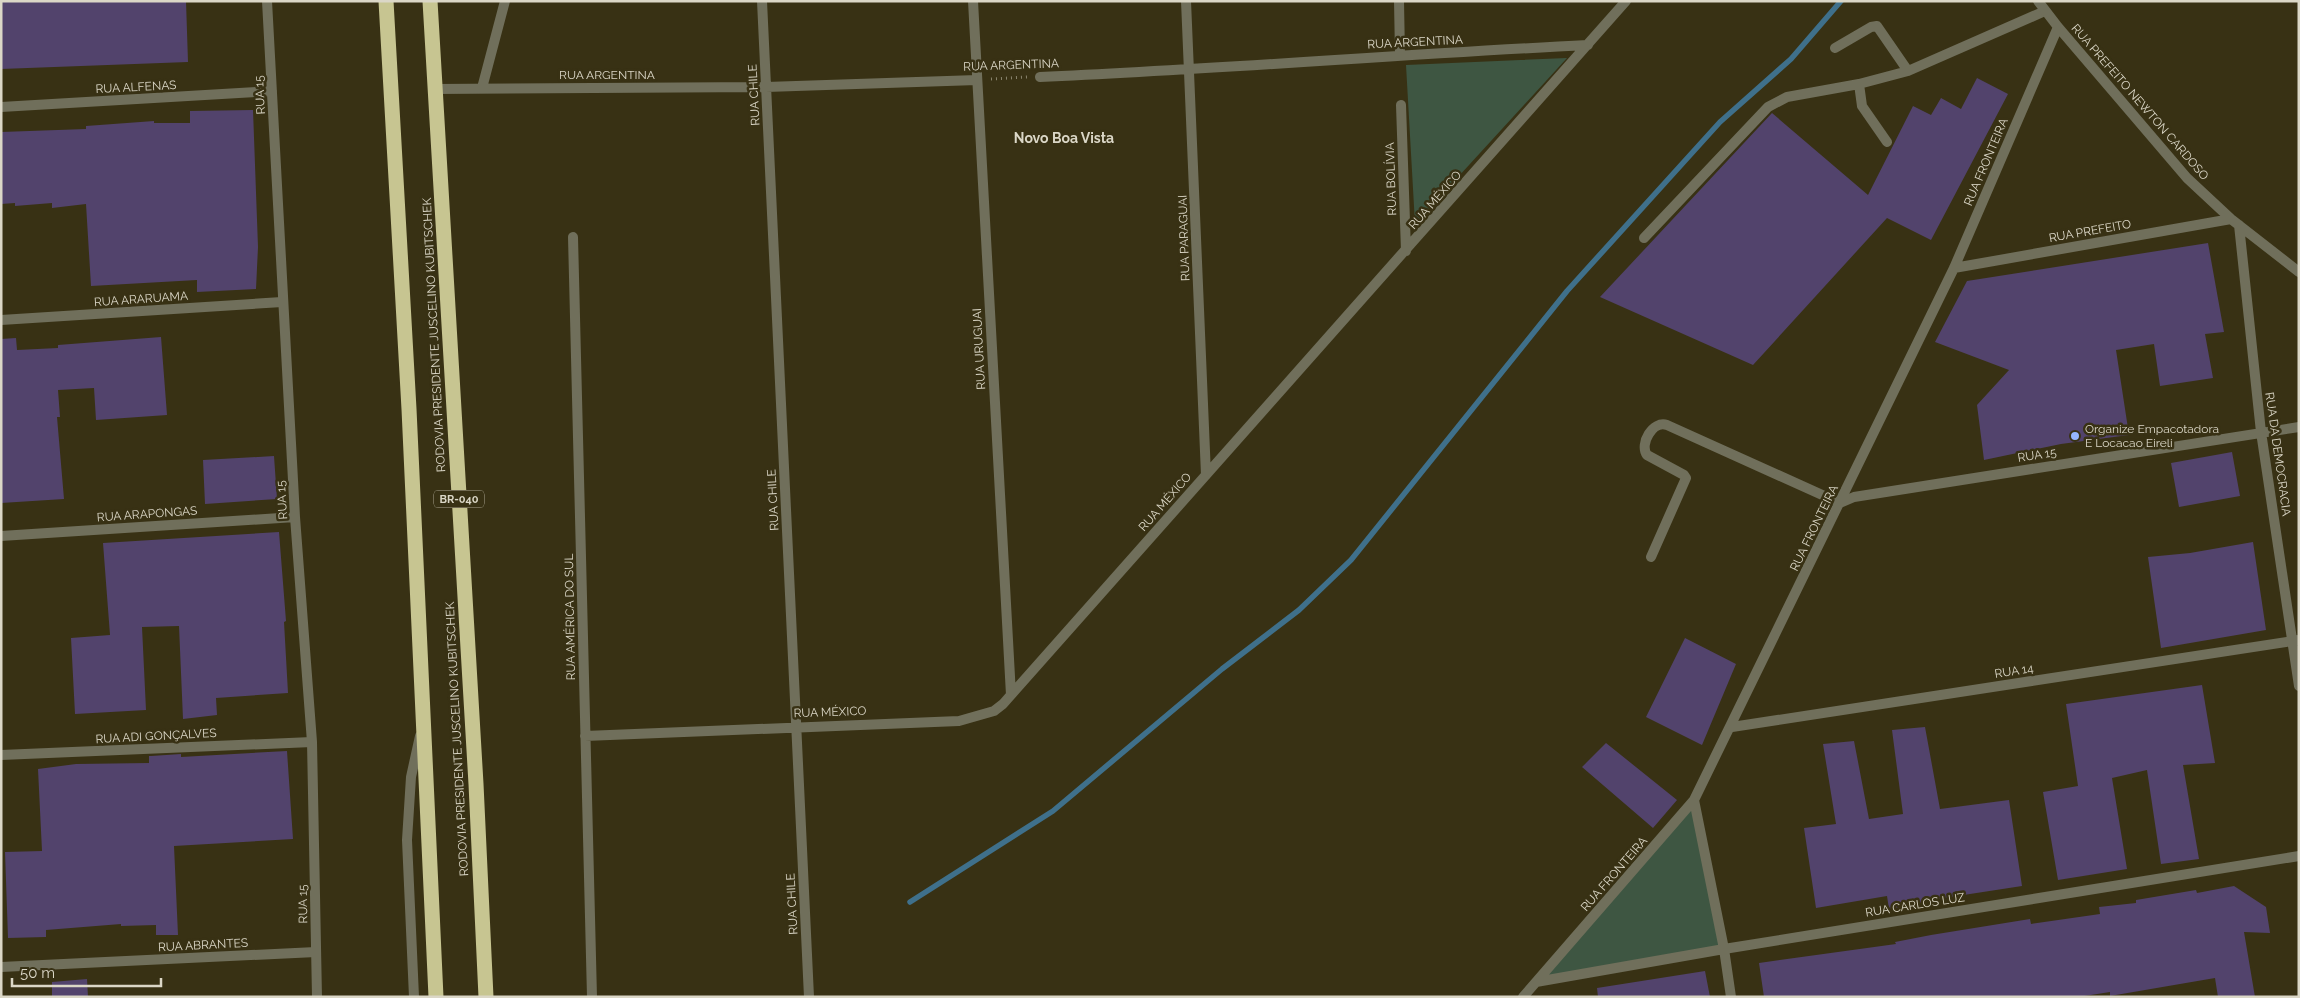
<svg xmlns="http://www.w3.org/2000/svg" width="2300" height="998" viewBox="0 0 2300 998" font-family="Raleway,sans-serif">
<style>
.green{fill:#3e5642}
.lines{fill:none;stroke-linecap:round;stroke-linejoin:round}
.stream{stroke:#3f708b;stroke-width:5.5}
.building{fill:#52436c}
.path{stroke:#89846d;stroke-width:3;stroke-dasharray:1 4;stroke-linecap:butt}
.service{stroke:#706f5b;stroke-width:10}
.minor{stroke:#706f5b;stroke-width:10}
.motorway{stroke:#c7c591;stroke-width:15}
.poi-dot{fill:#96b6fd;stroke:#383114;stroke-width:2}
.labels{text-anchor:middle;dominant-baseline:central;stroke-width:5;stroke-linejoin:round;paint-order:stroke}
.shield{fill:#383114;stroke:#aaa591;stroke-width:1}
.shield-label{font-size:11px;font-weight:bold;fill:#dbd7c7}
.street-label{font-size:12px;fill:#dbd7c7;stroke:#383114}
.poi-label{font-size:12px;fill:#dbd7c7;stroke:#383114;text-anchor:start}
.neighbourhood-label{font-size:14px;font-weight:bold;fill:#dbd7c7;stroke:#383114}
</style>
<rect width="100%" height="100%" fill="#383114"/>
<path class="green" d="M 1567,58 L 1415,224 L 1406,65 Z
M 1694,800 L 1724,949 L 1536,982 Z"/>
<g class="lines">
<path class="stream" d="M 910,902 L 1053,811 L 1222,669 L 1299,610 L 1351,560 L 1567,291 L 1720,122 L 1791,59 L 1841,1"/>
</g>
<path class="building" d="M 1,1 L 186,1 L 188,62 L 1,69 Z
M 1977,78 L 2008,94 L 1931,240 L 1887,218 L 1753,365 L 1600,297 L 1772,113 L 1868,195 L 1913,106 L 1931,115 L 1941,98 L 1961,109 Z
M 253,110 L 258,247 L 256,289 L 197,292 L 197,280 L 91,286 L 86,204 L 52,208 L 52,203 L 15,206 L 15,203 L 1,204 L 1,132 L 86,129 L 86,126 L 154,121 L 154,123 L 190,123 L 190,111 Z
M 2208,243 L 2224,332 L 2205,334 L 2213,378 L 2160,386 L 2154,344 L 2116,350 L 2129,435 L 2061,444 L 1984,460 L 1977,405 L 2009,370 L 1935,342 L 1967,281 Z
M 161,337 L 167,415 L 96,420 L 94,388 L 58,390 L 60,417 L 57,417 L 64,499 L 1,503 L 1,339 L 16,338 L 17,350 L 58,348 L 58,345 Z
M 2232,452 L 2240,496 L 2179,507 L 2171,463 Z
M 274,456 L 277,499 L 205,504 L 203,460 Z
M 279,532 L 286,621 L 284,622 L 288,693 L 216,698 L 217,715 L 183,719 L 179,626 L 142,627 L 146,710 L 75,714 L 71,638 L 110,635 L 103,543 Z
M 2253,542 L 2266,630 L 2161,648 L 2148,557 L 2190,553 Z
M 1685,638 L 1736,664 L 1702,745 L 1646,717 Z
M 2202,685 L 2215,763 L 2183,765 L 2199,859 L 2161,864 L 2147,770 L 2112,778 L 2127,869 L 2058,880 L 2043,792 L 2078,786 L 2066,704 Z
M 1925,727 L 1940,809 L 2009,800 L 2022,886 L 1944,898 L 1889,909 L 1887,896 L 1816,908 L 1804,828 L 1836,824 L 1823,744 L 1854,741 L 1869,819 L 1903,814 L 1892,730 Z
M 1606,743 L 1677,800 L 1653,828 L 1582,767 Z
M 287,751 L 293,839 L 174,846 L 178,935 L 156,935 L 156,925 L 121,926 L 121,924 L 46,930 L 46,937 L 8,938 L 5,852 L 42,851 L 38,769 L 76,764 L 149,763 L 149,756 L 151,756 L 181,754 L 181,757 Z
M 2234,886 L 2266,907 L 2270,933 L 2244,932 L 2255,997 L 2218,997 L 2215,978 L 2110,996 L 2110,992 L 2078,997 L 1764,997 L 1759,963 L 1896,944 L 1895,942 L 1931,935 L 2030,919 L 2031,924 L 2100,914 L 2099,907 L 2136,903 L 2136,900 L 2196,890 L 2197,893 Z
M 1705,971 L 1710,997 L 1598,997 L 1597,988 Z
M 87,979 L 88,997 L 52,997 L 52,982 Z"/>
<g class="lines">
<path class="path" d="M 991,79 L 1027,77"/>
<path class="service" d="M 1835,48 L 1871,27 L 1877,26 L 1908,71
M 1887,142 L 1862,106 L 1859,84 L 1908,71 L 2045,11
M 1644,238 L 1768,107 L 1787,97 L 1859,84
M 414,997 L 407,840 L 411,777 L 420,736"/>
<path class="minor" d="M 267,1 L 295,517 L 312,742 L 317,997
M 762,1 L 809,997
M 973,1 L 1011,695
M 1186,1 L 1206,475
M 1399,1 L 1400,55
M 2038,1 L 2058,27 L 2187,178 L 2231,219 L 2299,272
M 1040,77 C 1223,69 1405,54 1588,45
M 482,88 L 505,1
M 434,89 L 766,87 L 977,80
M 1401,105 L 1406,251
M 1,107 L 272,91
M 2239,225 L 2261,432 L 2299,686
M 573,237 L 592,997
M 1954,268 L 2231,219
M 1,320 L 282,302
M 1,536 L 295,517
M 1651,557 L 1686,478 L 1684,475 L 1647,455 C 1639,444 1653,420 1667,425 L 1840,503 L 1854,497 L 2299,427
M 1732,727 L 2299,640
M 585,736 L 959,721 L 994,711 L 1003,704 L 1626,1
M 1,755 L 312,742
M 1694,800 L 1724,949 L 1731,997
M 1,967 L 316,952
M 1536,982 L 1724,949 L 2299,856
M 1523,997 L 1694,800 L 1954,268 L 2058,27"/>
<path class="motorway" d="M 386,1 L 409,409 L 436,997
M 430,1 L 476,784 L 486,997"/>
</g>
<circle class="poi-dot" cx="2075" cy="436" r="5"/>
<g class="labels">
<rect class="shield" x="434" y="490.5" width="50" height="17" rx="4"/>
<g class="shield-label">
<text x="459" y="499">BR-040</text>
</g>
<g class="street-label">
<text transform="translate(1415 42) rotate(-3)">RUA ARGENTINA</text>
<text transform="translate(1011 65) rotate(-2)">RUA ARGENTINA</text>
<text x="607" y="75">RUA ARGENTINA</text>
<text transform="translate(136 87) rotate(-3)">RUA ALFENAS</text>
<text transform="translate(260 95) rotate(-93)">RUA 15</text>
<text transform="translate(754 95) rotate(-93)">RUA CHILE</text>
<text transform="translate(2140 102) rotate(49)">RUA PREFEITO NEWTON CARDOSO</text>
<text transform="translate(1986 162) rotate(-67)">RUA FRONTEIRA</text>
<text transform="translate(1391 179) rotate(-92)">RUA BOLÍVIA</text>
<text transform="translate(1435 200) rotate(-49)">RUA MÉXICO</text>
<text transform="translate(2090 231) rotate(-10)">RUA PREFEITO</text>
<text transform="translate(1184 238) rotate(-92)">RUA PARAGUAI</text>
<text transform="translate(141 299) rotate(-4)">RUA ARARUAMA</text>
<text transform="translate(434 335) rotate(-93)">RODOVIA PRESIDENTE JUSCELINO KUBITSCHEK</text>
<text transform="translate(979 349) rotate(-93)">RUA URUGUAI</text>
<text transform="translate(2278 454) rotate(82)">RUA DA DEMOCRACIA</text>
<text transform="translate(2037 455) rotate(-9)">RUA 15</text>
<text transform="translate(282 500) rotate(-94)">RUA 15</text>
<text transform="translate(773 500) rotate(-93)">RUA CHILE</text>
<text transform="translate(1165 502) rotate(-49)">RUA MÉXICO</text>
<text transform="translate(147 514) rotate(-4)">RUA ARAPONGAS</text>
<text transform="translate(1814 528) rotate(-64)">RUA FRONTEIRA</text>
<text transform="translate(570 617) rotate(-91)">RUA AMÉRICA DO SUL</text>
<text transform="translate(2014 671) rotate(-9)">RUA 14</text>
<text transform="translate(830 712) rotate(-2)">RUA MÉXICO</text>
<text transform="translate(156 736) rotate(-3)">RUA ADI GONÇALVES</text>
<text transform="translate(457 739) rotate(-93)">RODOVIA PRESIDENTE JUSCELINO KUBITSCHEK</text>
<text transform="translate(1614 874) rotate(-49)">RUA FRONTEIRA</text>
<text transform="translate(303 904) rotate(-91)">RUA 15</text>
<text transform="translate(792 904) rotate(-93)">RUA CHILE</text>
<text transform="translate(1915 905) rotate(-9)">RUA CARLOS LUZ</text>
<text transform="translate(203 945) rotate(-3)">RUA ABRANTES</text>
</g>
<g class="poi-label">
<text x="2085" y="429">Organize Empacotadora<tspan x="2085" dy="14">E Locacao Eireli</tspan></text>
</g>
<g class="neighbourhood-label">
<text x="1064" y="138">Novo Boa Vista</text>
</g>
</g>
<rect width="2300" height="998" fill="none" stroke="#dbd7c7" stroke-width="5"/>
<path d="M12 978v8h149v-8" fill="none" stroke="#dbd7c7" stroke-width="2.5"/>
<text x="20" y="978" font-size="15" fill="#dbd7c7" stroke="#383114" stroke-width="4" paint-order="stroke">50 m</text>
</svg>
